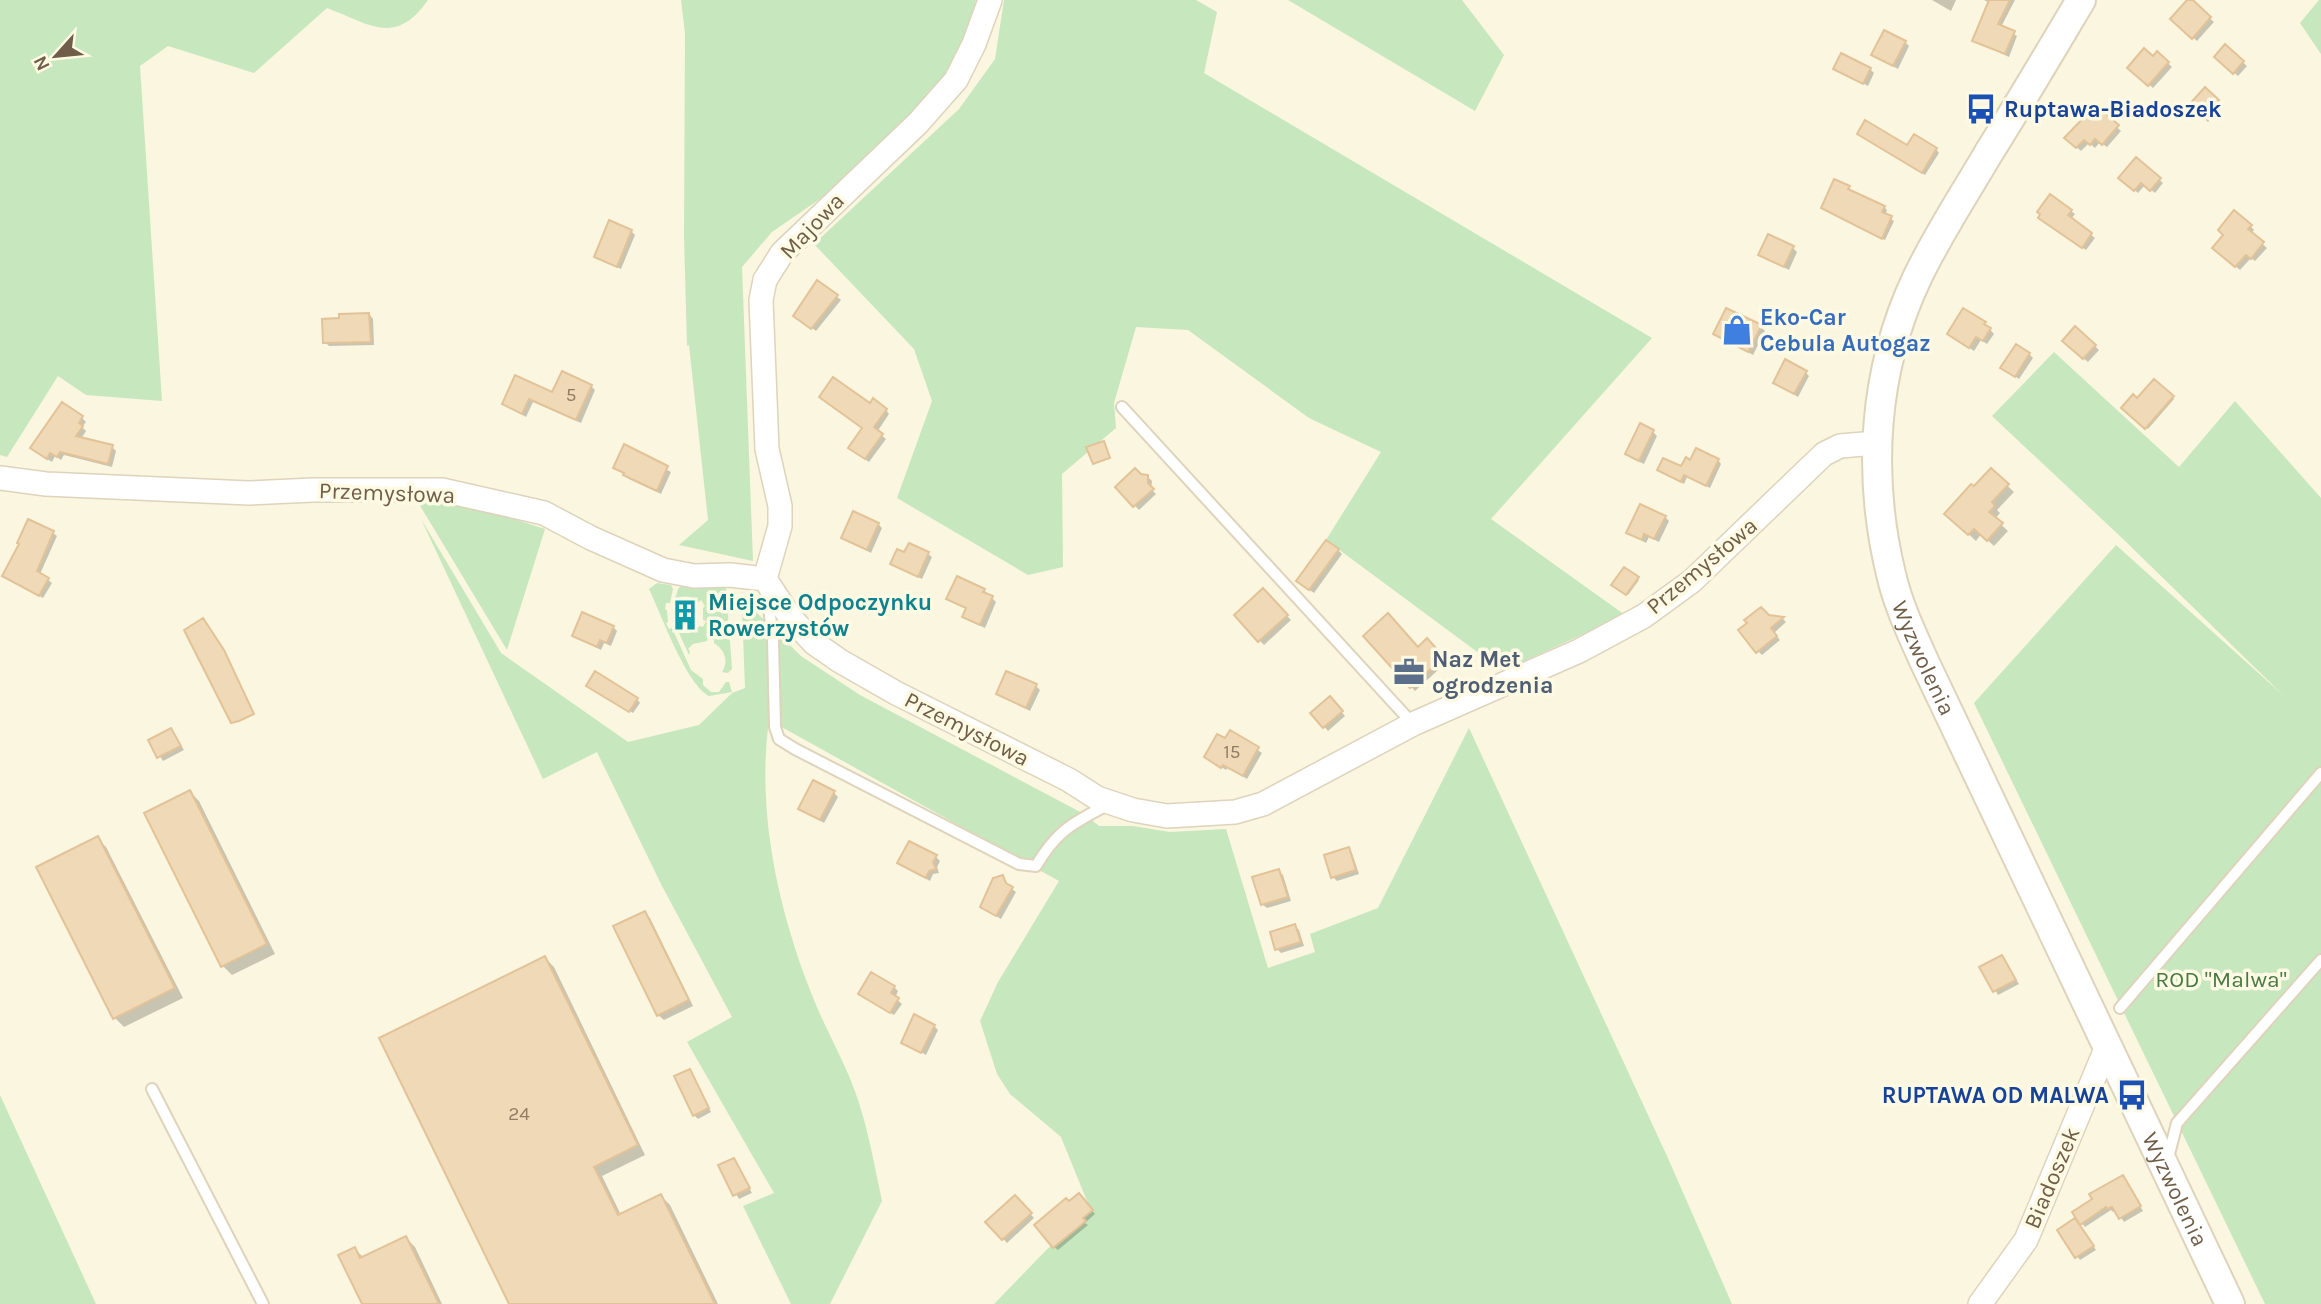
<svg xmlns="http://www.w3.org/2000/svg" width="2321" height="1304" viewBox="0 0 2321 1304" font-family="Karla,sans-serif">
<style>
.green{fill:#c7e7be}
.shadow{fill:#0003}
.building{fill:#f0d9b7;stroke:#e2c398;stroke-width:2}
.lines{fill:none;stroke-linecap:round;stroke-linejoin:round}
.service-casing{stroke:#ded3bb;stroke-width:14}
.minor-casing{stroke:#ded3bb;stroke-width:26}
.tertiary-casing{stroke:#ded3bb;stroke-width:32}
.service{stroke:#fff;stroke-width:10}
.minor{stroke:#fff;stroke-width:23}
.tertiary{stroke:#fff;stroke-width:28}
.labels{text-anchor:middle;dominant-baseline:central;stroke-width:7;stroke-linejoin:round;paint-order:stroke}
.number-label{font-size:19px;fill:#907d64}
.transit-label{font-size:23px;font-weight:bold;fill:#164399;stroke:#fffae4;text-anchor:start}
.street-label{font-size:23px;fill:#705e48;stroke:#fffae4}
.shop-label{font-size:23px;font-weight:bold;fill:#366cbe;stroke:#fffae4;text-anchor:start}
.culture-label{font-size:23px;font-weight:bold;fill:#0d838f;stroke:#fffae4;text-anchor:start}
.service-label{font-size:23px;font-weight:bold;fill:#4e5e75;stroke:#fffae4;text-anchor:start}
.park-label{font-size:23px;fill:#487b43;stroke:#fffae4}
</style>
<rect width="100%" height="100%" fill="#fbf6df"/>
<path class="green" d="M 0,0 L 428,0 C 395,47 370,24 327,8 L 254,73 L 168,46 L 140,66 L 162,401 L 86,395 L 58,376 L 7,457 L 0,455 Z
M 681,0 L 976,0 L 958,68 L 869,165 L 772,232 L 742,267 L 753,561 L 679,545 L 708,520 L 689,345 L 687,346 L 684,236 L 685,33 Z
M 1004,0 L 1196,0 L 1217,12 L 1204,73 L 1652,338 L 1491,519 L 1625,615 L 1503,671 L 1326,540 L 1381,452 L 1309,418 L 1188,330 L 1136,327 L 1114,403 L 1116,428 L 1062,474 L 1063,567 L 1028,575 L 897,498 L 932,401 L 914,349 L 814,244 L 959,109 L 995,59 Z
M 1288,0 L 1462,0 L 1504,55 L 1475,111 Z
M 2319,0 L 2321,0 L 2321,54 L 2300,23 Z
M 2054,352 L 2179,467 L 2235,401 L 2321,498 L 2321,1304 L 2265,1304 L 1974,703 L 2116,545 L 2284,696 L 2122,538 L 1992,416 Z
M 416,499 L 472,506 L 545,529 L 507,650 Z
M 421,519 L 501,653 L 628,742 L 699,725 L 732,693 L 745,688 L 742,608 L 756,612 L 801,656 L 860,695 L 1084,814 L 1099,826 L 1133,826 L 1170,832 L 1226,829 L 1268,968 L 1315,952 L 1310,934 L 1378,908 L 1469,728 L 1667,1156 L 1732,1304 L 994,1304 L 1089,1206 L 1061,1137 L 1010,1094 L 997,1074 L 980,1021 L 998,982 L 1059,881 L 769,720 C 756,813 779,914 814,1000 C 828,1035 848,1067 859,1103 C 869,1134 875,1168 882,1201 L 830,1304 L 791,1304 L 743,1206 L 774,1193 L 687,1042 L 732,1017 L 661,884 L 597,752 L 543,779 Z
M 657,583 L 671,585 L 673,589 L 670,603 L 666,603 L 665,609 L 667,610 L 668,622 L 666,623 L 669,629 L 672,628 L 691,670 L 703,679 L 703,685 L 711,692 L 719,692 L 726,682 L 729,682 L 732,692 L 709,696 C 686,684 661,614 649,589 Z
M 682,585 L 726,587 L 732,669 L 728,673 L 722,672 C 729,661 725,650 714,643 L 714,640 L 708,639 L 707,641 L 693,644 L 688,649 L 690,651 L 689,655 L 679,633 L 690,633 L 700,626 L 703,627 L 706,621 L 703,620 L 703,608 L 705,606 L 701,600 L 699,602 C 690,596 685,595 675,599 L 678,589 Z
M 0,1095 L 96,1304 L 0,1304 Z"/>
<path class="shadow" d="M 1932,0 L 1956,0 L 1951,11 Z
M 1984,0 L 2015,0 L 2001,27 L 2017,36 L 2009,57 L 1974,40 L 1990,3 Z
M 2189,0 L 2214,22 L 2197,41 L 2172,19 Z
M 1905,42 L 1909,46 L 1898,69 L 1873,55 Z
M 2225,46 L 2247,66 L 2238,76 L 2216,57 Z
M 2157,53 L 2172,67 L 2153,88 L 2130,67 L 2153,58 Z
M 1835,68 L 1870,69 L 1874,73 L 1868,86 Z
M 2205,90 L 2222,105 L 2208,122 L 2190,106 Z
M 2096,107 L 2121,131 L 2107,147 L 2100,142 L 2095,148 L 2089,143 L 2081,151 L 2067,138 Z
M 1859,134 L 1907,147 L 1936,149 L 1939,153 L 1925,175 Z
M 2136,159 L 2163,183 L 2155,193 L 2145,185 L 2138,193 L 2121,177 Z
M 1849,187 L 1851,192 L 1884,207 L 1887,210 L 1885,215 L 1894,221 L 1885,240 L 1826,210 Z
M 2051,196 L 2075,214 L 2071,219 L 2095,238 L 2086,250 L 2043,221 Z
M 2250,226 L 2254,230 L 2251,234 L 2267,248 L 2255,261 L 2251,258 L 2240,270 L 2219,252 Z
M 631,231 L 635,235 L 621,269 L 596,257 Z
M 1793,248 L 1797,252 L 1789,270 L 1760,255 Z
M 818,282 L 841,300 L 816,331 L 800,319 Z
M 1964,311 L 1985,324 L 1994,334 L 1987,344 L 1981,340 L 1974,351 L 1949,334 Z
M 369,314 L 373,319 L 374,345 L 329,346 L 325,342 Z
M 1761,327 L 1765,331 L 1753,355 L 1715,334 Z
M 2076,328 L 2099,350 L 2088,362 L 2068,345 Z
M 2029,354 L 2033,358 L 2019,379 L 2007,371 Z
M 1805,372 L 1809,376 L 1798,397 L 1775,382 Z
M 2155,381 L 2174,399 L 2148,429 L 2124,408 L 2138,400 Z
M 591,386 L 595,390 L 581,423 L 533,402 L 526,417 L 504,404 Z
M 871,405 L 886,410 L 889,414 L 877,432 L 886,439 L 869,462 L 854,451 Z
M 82,418 L 86,422 L 82,427 L 86,431 L 81,439 L 112,447 L 116,451 L 112,467 L 64,455 L 61,460 L 55,456 L 52,462 L 36,452 Z
M 1653,432 L 1657,436 L 1644,464 L 1631,458 L 1627,454 Z
M 624,447 L 671,472 L 661,494 L 629,479 L 615,467 Z
M 1718,460 L 1721,464 L 1710,488 L 1687,477 L 1684,484 L 1659,470 L 1682,469 L 1691,462 Z
M 1991,470 L 2014,492 L 1997,510 L 2000,513 L 1995,519 L 2008,531 L 1994,546 L 1981,534 L 1976,541 L 1947,514 Z
M 1140,476 L 1148,477 L 1152,481 L 1151,489 L 1156,494 L 1139,510 L 1117,487 Z
M 1665,517 L 1669,521 L 1659,542 L 1649,537 L 1646,543 L 1628,533 Z
M 878,524 L 882,528 L 871,553 L 843,538 Z
M 53,533 L 57,536 L 40,574 L 52,583 L 43,598 L 8,579 Z
M 1338,550 L 1342,554 L 1314,593 L 1302,585 Z
M 928,554 L 932,557 L 922,579 L 892,563 L 905,555 Z
M 1625,569 L 1639,580 L 1628,595 L 1614,584 Z
M 984,590 L 996,602 L 985,628 L 968,620 L 964,616 L 967,609 L 948,599 Z
M 1263,591 L 1291,620 L 1264,645 L 1236,616 Z
M 1769,617 L 1783,619 L 1786,622 L 1774,633 L 1780,640 L 1762,655 L 1758,651 Z
M 613,627 L 617,631 L 611,646 L 604,643 L 601,650 L 574,636 Z
M 1365,636 L 1418,649 L 1427,641 L 1447,662 L 1415,691 Z
M 590,686 L 637,699 L 640,703 L 633,713 Z
M 1036,686 L 1040,690 L 1030,711 L 998,694 Z
M 1330,698 L 1345,716 L 1328,731 L 1313,713 Z
M 171,730 L 184,750 L 163,761 L 151,741 Z
M 1231,733 L 1262,753 L 1247,779 L 1228,767 L 1226,770 L 1206,757 L 1226,741 Z
M 190,792 L 199,801 L 275,954 L 232,975 L 223,966 L 147,814 Z
M 834,793 L 838,797 L 824,823 L 800,809 Z
M 97,838 L 106,847 L 183,998 L 124,1027 L 115,1018 Z
M 1348,849 L 1352,853 L 1359,874 L 1337,881 L 1333,877 Z
M 936,857 L 940,861 L 937,867 L 939,873 L 933,874 L 930,881 L 899,863 Z
M 1278,871 L 1283,875 L 1291,901 L 1267,908 L 1262,904 Z
M 1003,877 L 1008,886 L 1016,892 L 1001,919 L 982,907 Z
M 644,913 L 650,918 L 693,1006 L 664,1020 L 658,1015 Z
M 1295,926 L 1299,930 L 1304,946 L 1281,953 L 1277,949 Z
M 2002,957 L 2019,984 L 1998,995 L 1982,968 Z
M 545,958 L 554,967 L 645,1155 L 602,1176 L 621,1215 L 661,1196 L 670,1205 L 718,1304 L 511,1304 Z
M 894,987 L 898,991 L 895,998 L 902,1004 L 894,1015 L 864,997 Z
M 934,1026 L 938,1030 L 926,1055 L 903,1042 Z
M 689,1071 L 711,1112 L 698,1119 L 694,1115 Z
M 733,1160 L 752,1193 L 739,1199 L 720,1166 Z
M 2123,1177 L 2143,1211 L 2124,1222 L 2116,1210 L 2113,1212 L 2111,1210 L 2085,1227 L 2082,1223 Z
M 1079,1195 L 1095,1214 L 1085,1223 L 1088,1225 L 1058,1250 L 1054,1247 Z
M 1015,1197 L 1034,1218 L 1007,1243 L 988,1222 Z
M 2078,1224 L 2096,1250 L 2080,1260 L 2059,1231 Z
M 406,1238 L 415,1247 L 442,1304 L 364,1304 L 355,1249 L 364,1258 Z"/>
<path class="building" d="M 1989,0 L 2010,0 L 1998,24 L 2015,31 L 2005,54 L 1972,41 Z
M 2187,0 L 2193,0 L 2211,17 L 2192,39 L 2170,19 Z
M 1884,30 L 1906,41 L 1893,66 L 1871,55 Z
M 2225,44 L 2244,61 L 2233,74 L 2214,57 Z
M 2144,48 L 2153,56 L 2157,51 L 2169,62 L 2148,86 L 2127,68 Z
M 1841,53 L 1871,68 L 1863,84 L 1833,69 Z
M 2205,87 L 2219,100 L 2203,119 L 2188,106 Z
M 2096,105 L 2119,125 L 2102,145 L 2095,139 L 2090,145 L 2084,140 L 2076,148 L 2064,138 Z
M 1865,120 L 1907,145 L 1914,134 L 1937,148 L 1922,173 L 1857,134 Z
M 2136,157 L 2161,178 L 2150,191 L 2141,183 L 2134,191 L 2118,178 Z
M 1834,179 L 1850,186 L 1848,189 L 1885,206 L 1882,212 L 1892,216 L 1882,239 L 1821,208 Z
M 2050,194 L 2072,210 L 2068,215 L 2092,233 L 2082,248 L 2038,218 L 2040,214 L 2037,212 Z
M 2234,210 L 2252,225 L 2248,229 L 2264,242 L 2251,259 L 2246,255 L 2235,267 L 2212,248 L 2223,235 L 2218,230 Z
M 609,220 L 632,230 L 617,267 L 594,257 Z
M 1768,234 L 1794,246 L 1784,267 L 1758,255 Z
M 817,280 L 838,295 L 811,329 L 793,316 Z
M 1726,308 L 1762,325 L 1748,352 L 1713,334 Z
M 1963,308 L 1986,322 L 1984,324 L 1991,328 L 1983,341 L 1976,337 L 1969,348 L 1947,334 Z
M 369,313 L 371,342 L 323,343 L 322,319 L 339,318 L 339,314 Z
M 2075,326 L 2096,345 L 2083,359 L 2062,341 Z
M 2016,344 L 2030,353 L 2015,377 L 2000,368 Z
M 1785,359 L 1807,371 L 1794,394 L 1773,383 Z
M 562,371 L 592,385 L 576,420 L 529,399 L 522,414 L 502,404 L 515,375 L 552,392 Z
M 833,377 L 870,403 L 873,398 L 887,409 L 874,427 L 883,434 L 865,459 L 848,448 L 862,428 L 819,397 Z
M 2154,379 L 2174,396 L 2145,429 L 2121,408 L 2133,394 L 2137,398 Z
M 62,402 L 83,416 L 79,423 L 83,426 L 76,436 L 113,445 L 108,464 L 60,452 L 57,457 L 50,453 L 47,459 L 30,448 Z
M 1640,423 L 1654,430 L 1639,461 L 1625,454 Z
M 1104,441 L 1110,458 L 1093,464 L 1086,447 Z
M 624,444 L 668,466 L 657,491 L 623,475 L 624,473 L 613,468 Z
M 1696,448 L 1719,459 L 1706,486 L 1684,475 L 1681,482 L 1657,470 L 1663,458 L 1681,466 L 1686,457 L 1690,460 Z
M 1135,468 L 1141,474 L 1148,475 L 1148,483 L 1154,489 L 1133,507 L 1115,487 Z
M 1991,468 L 2009,484 L 1992,502 L 1995,506 L 1989,512 L 2003,523 L 1987,541 L 1974,529 L 1968,535 L 1944,514 L 1971,484 L 1974,486 Z
M 1640,504 L 1666,516 L 1654,539 L 1644,534 L 1642,540 L 1626,533 Z
M 853,511 L 879,523 L 867,550 L 841,538 Z
M 28,519 L 54,531 L 37,571 L 49,578 L 39,596 L 2,576 L 19,544 L 17,543 Z
M 1326,540 L 1339,549 L 1309,590 L 1296,581 Z
M 909,543 L 929,552 L 918,577 L 890,564 L 897,549 L 904,552 Z
M 1624,567 L 1639,577 L 1626,595 L 1611,585 Z
M 957,576 L 985,589 L 983,592 L 993,596 L 980,625 L 962,617 L 966,608 L 946,599 Z
M 1263,588 L 1288,615 L 1258,642 L 1234,615 Z
M 1761,607 L 1769,615 L 1784,617 L 1771,628 L 1777,636 L 1756,653 L 1738,630 L 1747,623 L 1744,620 Z
M 582,612 L 614,626 L 607,643 L 600,640 L 597,647 L 572,636 Z
M 1388,613 L 1418,647 L 1427,638 L 1444,657 L 1410,688 L 1363,636 Z
M 203,618 L 224,650 L 254,714 L 239,721 L 231,723 L 184,630 Z
M 595,671 L 638,698 L 629,712 L 586,686 Z
M 1006,671 L 1037,684 L 1026,708 L 996,694 Z
M 1330,696 L 1343,711 L 1323,728 L 1310,713 Z
M 171,728 L 181,746 L 157,758 L 148,740 Z
M 1230,730 L 1259,747 L 1243,776 L 1223,765 L 1221,768 L 1204,757 L 1217,734 L 1225,738 Z
M 813,780 L 835,791 L 820,820 L 798,809 Z
M 190,790 L 267,944 L 221,967 L 144,813 Z
M 98,836 L 175,988 L 113,1019 L 36,867 Z
M 909,841 L 937,855 L 933,862 L 936,869 L 929,871 L 926,878 L 897,863 Z
M 1349,847 L 1356,870 L 1331,878 L 1324,855 Z
M 1279,869 L 1288,897 L 1261,905 L 1252,877 Z
M 1003,875 L 1006,883 L 1013,887 L 996,916 L 980,907 L 993,878 Z
M 645,911 L 689,1000 L 657,1016 L 613,926 Z
M 1295,924 L 1301,942 L 1275,950 L 1270,932 Z
M 2002,955 L 2016,980 L 1993,992 L 1979,967 Z
M 545,956 L 638,1145 L 594,1167 L 618,1215 L 661,1194 L 715,1304 L 509,1304 L 401,1083 L 379,1038 Z
M 871,972 L 895,986 L 891,993 L 899,998 L 890,1013 L 858,994 Z
M 914,1014 L 935,1025 L 921,1053 L 901,1043 Z
M 690,1069 L 709,1108 L 693,1116 L 674,1076 Z
M 734,1158 L 750,1188 L 733,1196 L 718,1165 Z
M 2123,1175 L 2141,1206 L 2119,1219 L 2112,1207 L 2107,1209 L 2106,1207 L 2080,1225 L 2072,1212 L 2092,1199 L 2089,1194 Z
M 1079,1193 L 1093,1210 L 1083,1218 L 1086,1221 L 1053,1248 L 1034,1225 L 1066,1198 L 1069,1201 Z
M 1015,1195 L 1032,1213 L 1002,1240 L 985,1222 Z
M 2075,1218 L 2094,1246 L 2075,1258 L 2057,1230 Z
M 406,1236 L 439,1304 L 362,1304 L 338,1255 L 355,1247 L 360,1258 Z"/>
<g class="lines">
<g class="service-casing">
<path id="service" d="M 1122,407 L 1413,724
M 767,592 L 773,639 L 775,727 L 779,739 L 795,749 L 1019,864 L 1036,866 C 1057,830 1073,823 1109,804
M 2120,1008 L 2321,773
M 152,1089 L 263,1304
M 2168,1158 L 2177,1123 L 2321,960"/>
</g>
<g class="minor-casing">
<path id="minor" d="M 0,478 L 46,484 L 249,493 L 313,490 L 442,490 L 544,513 L 591,538 L 663,570 L 694,576 L 730,575 L 765,579 L 790,617 L 814,643 L 840,661 L 896,693 L 1069,780 L 1097,798 L 1133,810 L 1167,816 L 1235,812 L 1263,804 L 1413,724 L 1579,651 L 1644,616 L 1692,581 L 1824,454 L 1840,446 L 1876,443
M 765,579 L 780,526 L 780,506 L 767,449 L 761,300 L 765,280 L 782,253 L 918,123 L 956,80 L 974,44 L 990,0
M 1980,1304 L 2026,1240 L 2108,1044"/>
</g>
<g class="tertiary-casing">
<g id="tertiary">
<path id="s1" d="M 2081,0 C 2050,52 2020,103 1988,154 C 1964,195 1937,236 1917,278 C 1873,371 1867,475 1891,574 C 1898,605 1912,634 1925,663 L 2230,1304"/>
</g>
</g>
<use href="#service" class="service"/>
<use href="#minor" class="minor"/>
<use href="#tertiary" class="tertiary"/>
</g>
<defs>
<g id="bus-bare" transform="scale(2.415)"><path d="M-5-6H5V4H4V6H2V4H-2V6H-4V4H-5ZM-3.5-4V0h7V-4ZM-3.5 1.2v1.5H-2V1.2ZM2 1.2v1.5H3.5V1.2Z" fill="#1a4fb4" stroke="#fffae4" stroke-width="2.5" paint-order="stroke"/></g>
<g id="shop-bare" transform="scale(2.415)"><path d="M-5-2.5h2.3a2.7 3.5 0 0 1 5.4 0H5L5.5 6h-11ZM-1.5-2.5h3a1.5 2.3 0 0 0-3 0Z" fill="#3f7fe0" stroke="#fffae4" stroke-width="2.5" paint-order="stroke"/></g>
<g id="building-bare" transform="scale(2.415)"><path d="M-4-6H4V6H1V3H-1V6H-4ZM-2.5-4.3h1.7v1.8h-1.7ZM.8-4.3h1.7v1.8H.8ZM-2.5-1h1.7V.8h-1.7ZM.8-1h1.7V.8H.8Z" fill="#0f9aa8" stroke="#fffae4" stroke-width="2.5" paint-order="stroke"/></g>
<g id="office-bare" transform="scale(2.415)"><path d="M-6-3h4V-5.5h4V-3h4V5H-6ZM-1-4.5V-3h2v-1.5ZM-6 0V1H6V0Z" fill="#5c6f8a" stroke="#fffae4" stroke-width="2.5" paint-order="stroke"/></g>
</defs>
<g fill-rule="evenodd">
<use href="#bus-bare" x="1981" y="109"/>
<use href="#shop-bare" x="1737" y="330"/>
<use href="#building-bare" x="685" y="615"/>
<use href="#office-bare" x="1409" y="672"/>
<use href="#bus-bare" x="2132" y="1095"/>
</g>
<g class="labels">
<g class="number-label">
<text x="571" y="395">5</text>
<text x="1232" y="752">15</text>
<text x="519" y="1114">24</text>
</g>
<g class="transit-label">
<text x="2004" y="109">Ruptawa-Biadoszek</text>
<text x="2109" y="1095" text-anchor="end">RUPTAWA OD MALWA</text>
</g>
<g class="street-label">
<text transform="translate(812 226) rotate(-46)">Majowa</text>
<text transform="translate(387 493) rotate(2)">Przemysłowa</text>
<text transform="translate(1702 566) rotate(-40)">Przemysłowa</text>
<text stroke="none"><textPath href="#s1" startOffset="716">Wyzwolenia</textPath></text>
<text transform="translate(967 729) rotate(27)">Przemysłowa</text>
<text transform="translate(2052 1178) rotate(-67)">Biadoszek</text>
<text stroke="none"><textPath href="#s1" startOffset="1304">Wyzwolenia</textPath></text>
</g>
<g class="shop-label">
<text x="1760" y="317">Eko-Car<tspan x="1760" dy="26">Cebula Autogaz</tspan></text>
</g>
<g class="culture-label">
<text x="708" y="602">Miejsce Odpoczynku<tspan x="708" dy="26">Rowerzystów</tspan></text>
</g>
<g class="service-label">
<text x="1432" y="659">Naz Met<tspan x="1432" dy="26">ogrodzenia</tspan></text>
</g>
<g class="park-label">
<text x="2221" y="979">ROD "Malwa"</text>
</g>
</g>
<g transform="translate(56 56) rotate(243)" stroke="#fffae4" stroke-width="5" paint-order="stroke">
<path d="M0-5L12 26L0 18L-12 26Z" fill="#705e48"/>
<text y="-10" font-size="19" font-weight="bold" text-anchor="middle" fill="#705e48">N</text>
</g>
</svg>
